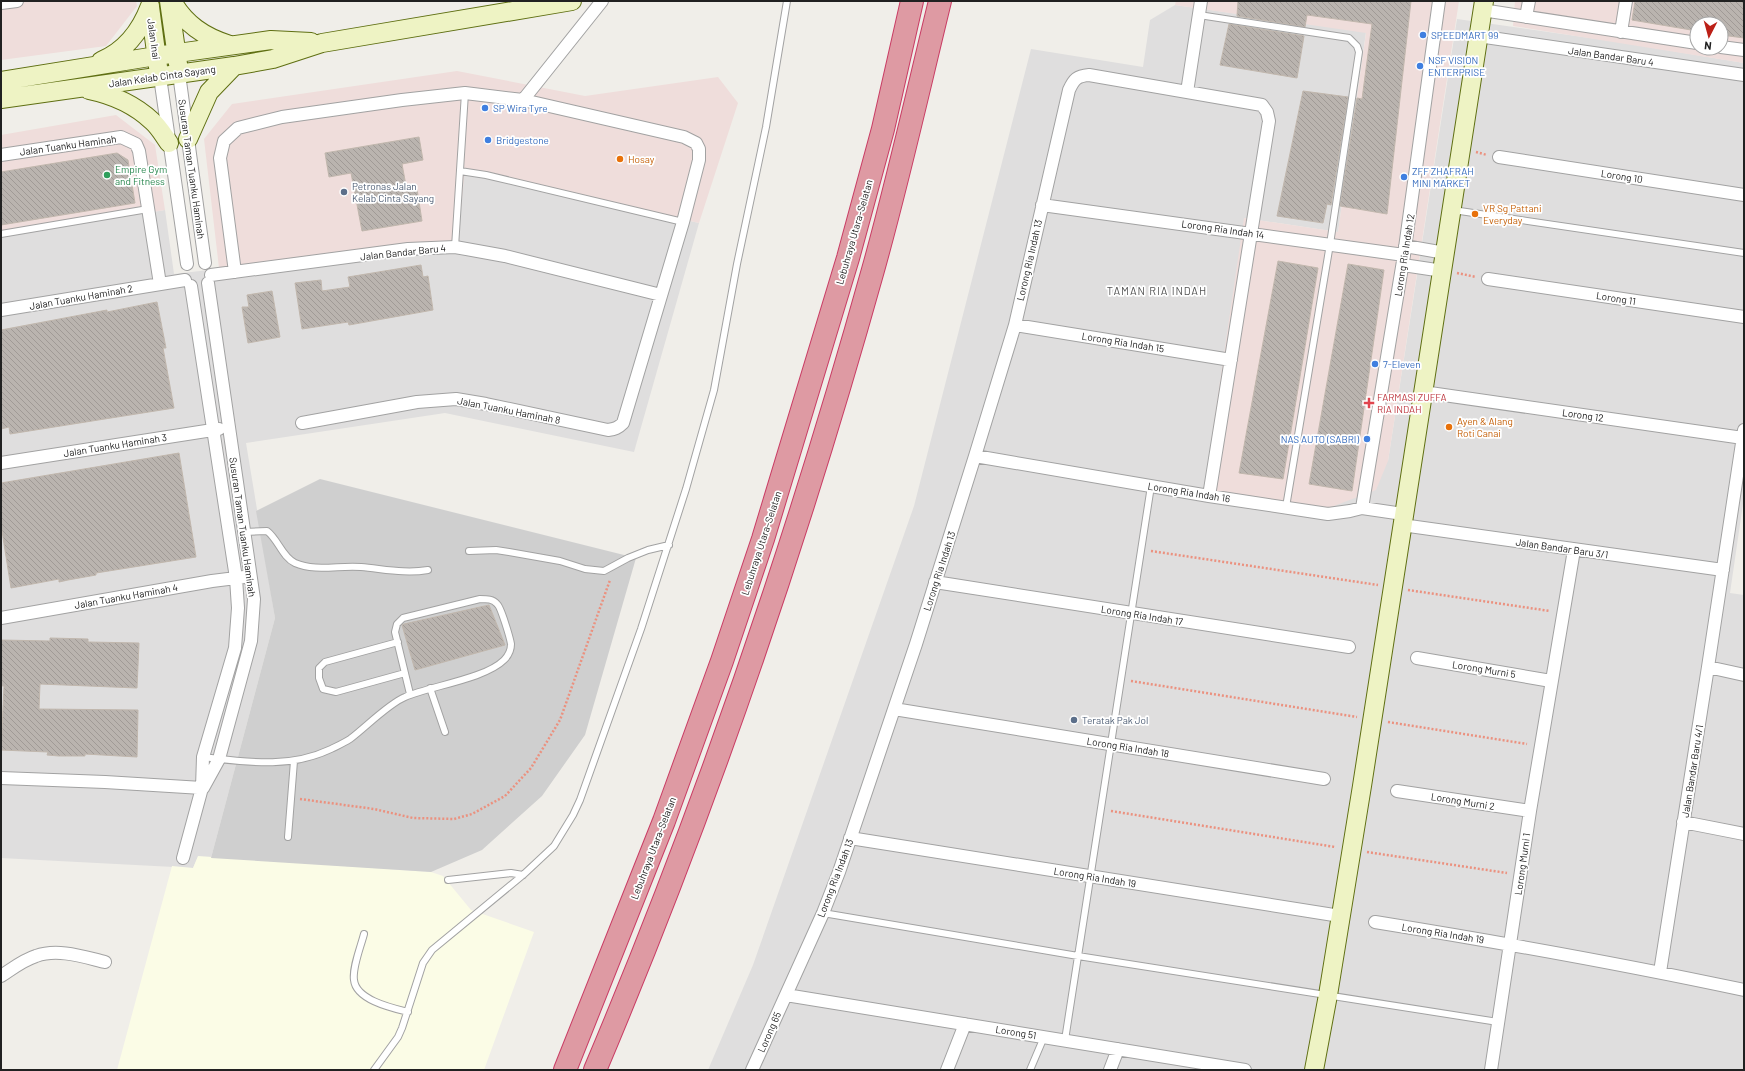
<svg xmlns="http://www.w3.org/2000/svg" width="1745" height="1071" viewBox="0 0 1745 1071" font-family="Barlow,sans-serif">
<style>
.residential{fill:#dfdede}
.commercial{fill:#efdddb;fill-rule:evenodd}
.education{fill:#fbfce6}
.religious{fill:#cfcfcf}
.building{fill:url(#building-back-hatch);stroke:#c1b7ad}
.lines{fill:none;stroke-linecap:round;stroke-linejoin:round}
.lane-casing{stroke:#a2a2a2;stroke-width:8}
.street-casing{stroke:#a2a2a2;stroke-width:14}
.secondary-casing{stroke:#5f6f12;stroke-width:20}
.highway-casing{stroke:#c93c64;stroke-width:24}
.path{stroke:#eb917f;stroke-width:2.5;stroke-dasharray:2 2;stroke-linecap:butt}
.lane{stroke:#fff;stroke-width:6}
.street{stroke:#fff;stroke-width:12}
.secondary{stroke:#eef3c4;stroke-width:18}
.highway{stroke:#de9aa3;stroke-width:22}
.shop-dot{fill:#3f7fe0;stroke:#fff;stroke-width:1.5}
.food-dot{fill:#e8710a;stroke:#fff;stroke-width:1.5}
.leisure-dot{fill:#2e9e5b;stroke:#fff;stroke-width:1.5}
.service-dot{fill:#5c6f8a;stroke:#fff;stroke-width:1.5}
.health-dot{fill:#e0444e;stroke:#fff;stroke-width:1.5}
.labels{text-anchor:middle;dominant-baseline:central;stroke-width:3.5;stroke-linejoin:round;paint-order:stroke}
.shop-label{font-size:10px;fill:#366cbe;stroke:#fff;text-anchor:start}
.street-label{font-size:10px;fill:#212121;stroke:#fff}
.food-label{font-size:10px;fill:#c56008;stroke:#fff;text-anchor:start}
.leisure-label{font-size:10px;fill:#27864d;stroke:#fff;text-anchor:start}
.service-label{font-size:10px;fill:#4e5e75;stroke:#fff;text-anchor:start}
.health-label{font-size:10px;fill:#be3a42;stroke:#fff;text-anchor:start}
.neighbourhood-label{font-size:11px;letter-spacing:1px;fill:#545454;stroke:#fff}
</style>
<defs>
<pattern id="building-back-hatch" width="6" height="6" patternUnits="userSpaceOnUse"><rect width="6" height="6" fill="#bab4af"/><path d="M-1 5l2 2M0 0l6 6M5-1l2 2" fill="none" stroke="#a09a96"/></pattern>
</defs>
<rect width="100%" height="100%" fill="#f0eee9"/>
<path class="residential" d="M 1175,5 L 1366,32 L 1338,232 L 1244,218 L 1388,461 L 1457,19 L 1618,42 L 1744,63 L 1744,497 L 1730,593 L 1744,595 L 1744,1070 L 708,1070 L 753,965 L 914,506 L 1031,49 L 1143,67 L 1150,20 Z
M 464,168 L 699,223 L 634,452 L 445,413 L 246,443 L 275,618 L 211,858 L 198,857 L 193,868 L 1,858 L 1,236 L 165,210 L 174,274 L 457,241 Z"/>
<path class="commercial" d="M 1,1 L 136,1 L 137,6 L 106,46 L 1,60 Z
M 1176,1 L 1459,1 L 1388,461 L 1376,490 L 1326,509 L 1204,490 L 1244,218 L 1338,232 L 1366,33 L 1175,5 Z
M 1515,1 L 1744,1 L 1744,63 L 1513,26 ZM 1697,24 L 1721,24 L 1721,48 L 1697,48 Z
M 457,71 L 585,96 L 718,77 L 738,103 L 699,223 L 465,168 L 458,241 L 219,268 L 204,139 L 232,104 Z
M 116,115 L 155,145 L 165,210 L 1,236 L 1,135 Z"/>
<path class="education" d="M 198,856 L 431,872 L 443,876 L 471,910 L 534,932 L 484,1070 L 117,1070 L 172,866 L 193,868 Z"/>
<path class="religious" d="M 320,479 L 636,558 L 585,735 L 542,796 L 482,850 L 431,872 L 211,858 L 275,618 L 256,511 Z"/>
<path class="building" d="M 1238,1 L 1411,1 L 1387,214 L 1340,206 L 1357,98 L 1362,99 L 1372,24 L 1307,15 L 1305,27 L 1237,16 Z
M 1635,1 L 1744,1 L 1744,38 L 1721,35 L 1721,24 L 1697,24 L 1697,31 L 1632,20 Z
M 1229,24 L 1304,36 L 1297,78 L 1220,65 Z
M 1303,91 L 1348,97 L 1331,205 L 1327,204 L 1323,223 L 1277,216 Z
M 419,137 L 423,160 L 402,164 L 407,191 L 417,189 L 422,221 L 362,231 L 351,173 L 329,177 L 325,153 Z
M 117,153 L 128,160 L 135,203 L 1,225 L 1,172 Z
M 1278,261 L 1318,268 L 1283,479 L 1239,473 Z
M 1348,264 L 1384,270 L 1352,491 L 1309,484 Z
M 421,265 L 423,277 L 428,276 L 433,310 L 349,325 L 348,322 L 302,329 L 295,283 L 321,280 L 322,291 L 350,287 L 348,277 Z
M 272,291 L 280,337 L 248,343 L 242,307 L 249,307 L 247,295 Z
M 157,302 L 166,348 L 163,348 L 174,408 L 10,434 L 9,427 L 1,429 L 1,330 L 107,310 L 107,312 Z
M 179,453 L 196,557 L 96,573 L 96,575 L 68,580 L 59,582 L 59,579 L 11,588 L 1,525 L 1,483 Z
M 489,605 L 505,645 L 415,670 L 402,625 L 404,624 Z
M 50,638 L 88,639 L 88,642 L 139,643 L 137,688 L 40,684 L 39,709 L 138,710 L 137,757 L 85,754 L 85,756 L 59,756 L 47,755 L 48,752 L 1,750 L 4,686 L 1,686 L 1,640 L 50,641 Z"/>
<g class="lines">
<g class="lane-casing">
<path id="lane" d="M 1199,15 L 1349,38 L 1357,46 L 1359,52 L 1330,244 L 1286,507
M 460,171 L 486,175 L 683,222
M 1453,210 L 1744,253
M 1,234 L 148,209
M 455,247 L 465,93
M 244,532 L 267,531 C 278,539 282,557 295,563 C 315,572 340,565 361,567 C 384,569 405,574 428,570
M 469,551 L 496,550 L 509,552 L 560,561 L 585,569 L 604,571 L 628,558 L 648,550 L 669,545
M 398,642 L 325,662 L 319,668 L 319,678 L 323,689 L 336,692 L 405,673
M 430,688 L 445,732
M 203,757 C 247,762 289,769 331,749 C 337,746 344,743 350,739 C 365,728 388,704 405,697 C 430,686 485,679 504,660 C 508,656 511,650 511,644 C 510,638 501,607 497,604 C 493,599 487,599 480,599 L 403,618 L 397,624 L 395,632 L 410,694
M 288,837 L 294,761
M 448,880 L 511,873 L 523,875
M 823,913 L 1078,956 L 1498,1022
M 364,934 C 361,946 352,968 354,980 C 356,1000 392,1008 408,1012
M 1065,1040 L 1151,486
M 374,1070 L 398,1037 L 402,1028 L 423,963 L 432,950 L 523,875 L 554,846 L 573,815 L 580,800 L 641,629 L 686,489 L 714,390 L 737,264 L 766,127 L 787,1
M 1030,1070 L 1044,1037"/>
</g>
<g class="street-casing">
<path id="street" d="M 1,3 L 17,1
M 1482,10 L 1697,43
M 1526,17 L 1529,1
M 1621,32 L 1626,1
M 1478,36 L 1744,75
M 1721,47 L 1744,50
M 179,74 L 205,263
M 160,77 L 187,264
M 1187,92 L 1201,1
M 523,100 L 602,1
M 1,155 L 121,137 L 136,144 L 139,151 L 160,284
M 1499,157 L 1744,195
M 1042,205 L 1404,255
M 1405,246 L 1445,253
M 1403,265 L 1443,271
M 235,272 L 220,158 L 224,141 L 238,128 L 282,117 L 402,100 L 465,93 L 523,100 L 684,137 L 696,143 L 699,149 L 699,160 L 683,222 L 623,423 C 618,428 615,429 608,430 L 486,404 L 456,399 L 417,402 L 302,423
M 211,275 L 408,249 L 455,247 L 505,256 L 661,295
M 1488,279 L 1744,317
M 1,310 L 185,280
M 1015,325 L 1231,360
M 1423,392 L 1743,438
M 975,456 L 1209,496 L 1328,514 L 1350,511 L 1362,508 L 1403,514
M 1,463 L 219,429
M 1362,508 L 1404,255 L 1439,1
M 1402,525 L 1723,570
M 935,582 L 1349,647
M 1,618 L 212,581 L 244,577
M 1417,658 L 1551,681
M 1708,667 L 1744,675
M 894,709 L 1324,779
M 1,778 L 105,782 L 202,788
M 203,788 L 219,759 L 251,641 L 254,599 L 208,283
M 1397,791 L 1530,811
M 1683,822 L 1744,834
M 850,838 L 1340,916
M 183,858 L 202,788 L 203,757 L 235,648 L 238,608 L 236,578 L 191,286
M 1375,922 C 1499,942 1622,964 1744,990
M 1660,972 L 1708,667 L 1744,430
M 1,976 C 12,969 23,960 36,956 C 58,948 84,957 105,962
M 786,995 L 1245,1070
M 752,1070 L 823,913 L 839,872 L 916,644 L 975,456 L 1015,325 L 1069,90 C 1074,79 1077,76 1089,75 L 1262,105 L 1267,112 L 1269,121 L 1209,496
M 947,1070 L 965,1024
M 1110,1070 L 1118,1049
M 1491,1070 L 1530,811 L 1574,550"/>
</g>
<g class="secondary-casing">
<path id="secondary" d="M 169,1 L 178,64
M 172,1 C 185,24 204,37 230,45
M 150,7 L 158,67
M 101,61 C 125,51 141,30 150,6
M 1,81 L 156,56 L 271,40 L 311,42
M 89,90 C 113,95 135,105 152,121 C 159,127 164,136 169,143
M 1,99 L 234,66 L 273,59 L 322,43 L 572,1
M 188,139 L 209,92 L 234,66
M 1314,1070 L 1328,995 L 1362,786 L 1484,1"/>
</g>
<g class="highway-casing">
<path id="highway" d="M 565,1070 L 664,821 L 722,661 L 763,539 L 848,258 L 883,129 L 912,1
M 595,1070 C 705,810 797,542 873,270 C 898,181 918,91 940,1"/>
</g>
<path class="path" d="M 1476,152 L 1487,155
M 1457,273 L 1476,277
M 1151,551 L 1378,585
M 1408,590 L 1550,611
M 1131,681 L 1357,717
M 1388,722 L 1527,744
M 300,799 L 374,809 L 413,818 L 454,819 L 472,814 L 505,796 L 531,768 L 560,720 L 610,580
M 1111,811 L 1335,847
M 1367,852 L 1507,873"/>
<use href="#lane" class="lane"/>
<use href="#street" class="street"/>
<use href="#secondary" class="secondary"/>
<use href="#highway" class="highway"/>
</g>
<g class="shop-dot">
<circle cx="1423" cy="35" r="4"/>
<circle cx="1420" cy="66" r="4"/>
<circle cx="485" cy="108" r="4"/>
<circle cx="488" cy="140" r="4"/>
<circle cx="1404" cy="177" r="4"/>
<circle cx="1375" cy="364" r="4"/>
<circle cx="1367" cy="439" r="4"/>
</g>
<g class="food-dot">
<circle cx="620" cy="159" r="4"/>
<circle cx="1475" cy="214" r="4"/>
<circle cx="1449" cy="427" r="4"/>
</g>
<circle class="leisure-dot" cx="107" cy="175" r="4"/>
<g class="service-dot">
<circle cx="344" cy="192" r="4"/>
<circle cx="1074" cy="720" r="4"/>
</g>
<path class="health-dot" d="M1367 397h4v4h4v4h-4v4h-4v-4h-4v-4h4z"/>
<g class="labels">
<g class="shop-label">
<text x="1431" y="35">SPEEDMART 99</text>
<text x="1428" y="60">NSF VISION<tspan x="1428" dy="12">ENTERPRISE</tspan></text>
<text x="493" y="108">SP Wira Tyre</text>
<text x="496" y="140">Bridgestone</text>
<text x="1412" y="171">ZFF ZHAFRAH<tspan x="1412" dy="12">MINI MARKET</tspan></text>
<text x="1383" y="364">7-Eleven</text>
<text x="1359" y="439" text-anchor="end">NAS AUTO (SABRI)</text>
</g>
<g class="street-label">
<text transform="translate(154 39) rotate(82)">Jalan Inai</text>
<text transform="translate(1611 56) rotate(8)">Jalan Bandar Baru 4</text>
<text transform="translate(162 76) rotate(-8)">Jalan Kelab Cinta Sayang</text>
<text transform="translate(68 145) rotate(-8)">Jalan Tuanku Haminah</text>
<text transform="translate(192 169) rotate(82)">Susuran Taman Tuanku Haminah</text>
<text transform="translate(1622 176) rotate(9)">Lorong 10</text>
<text transform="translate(1223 229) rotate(8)">Lorong Ria Indah 14</text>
<text transform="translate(854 232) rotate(-74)">Lebuhraya Utara–Selatan</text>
<text transform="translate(403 252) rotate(-6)">Jalan Bandar Baru 4</text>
<text transform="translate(1404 255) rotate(-81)">Lorong Ria Indah 12</text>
<text transform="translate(1029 260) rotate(-77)">Lorong Ria Indah 13</text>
<text transform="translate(81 297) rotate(-10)">Jalan Tuanku Haminah 2</text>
<text transform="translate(1616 298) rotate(9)">Lorong 11</text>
<text transform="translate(1123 342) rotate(9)">Lorong Ria Indah 15</text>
<text transform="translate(509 410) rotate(11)">Jalan Tuanku Haminah 8</text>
<text transform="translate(1583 415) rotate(8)">Lorong 12</text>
<text transform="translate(115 445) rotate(-9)">Jalan Tuanku Haminah 3</text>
<text transform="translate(1189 492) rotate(9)">Lorong Ria Indah 16</text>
<text transform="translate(243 527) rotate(82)">Susuran Taman Tuanku Haminah</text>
<text transform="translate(761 543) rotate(-72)">Lebuhraya Utara–Selatan</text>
<text transform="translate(1562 548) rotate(8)">Jalan Bandar Baru 3/1</text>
<text transform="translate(939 571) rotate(-72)">Lorong Ria Indah 13</text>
<text transform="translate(126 596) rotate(-10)">Jalan Tuanku Haminah 4</text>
<text transform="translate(1142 615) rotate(9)">Lorong Ria Indah 17</text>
<text transform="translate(1484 669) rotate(9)">Lorong Murni 5</text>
<text transform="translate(1128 747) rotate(9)">Lorong Ria Indah 18</text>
<text transform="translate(1692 771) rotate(-81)">Jalan Bandar Baru 4/1</text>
<text transform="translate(1463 801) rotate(9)">Lorong Murni 2</text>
<text transform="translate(653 848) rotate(-69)">Lebuhraya Utara–Selatan</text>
<text transform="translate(1522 864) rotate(-82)">Lorong Murni 1</text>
<text transform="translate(1095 877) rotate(9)">Lorong Ria Indah 19</text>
<text transform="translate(835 878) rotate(-69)">Lorong Ria Indah 13</text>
<text transform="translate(1443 933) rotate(9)">Lorong Ria Indah 19</text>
<text transform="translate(769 1032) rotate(-66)">Lorong 65</text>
<text transform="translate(1016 1032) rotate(9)">Lorong 51</text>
</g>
<g class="food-label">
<text x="628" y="159">Hosay</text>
<text x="1483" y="208">VR Sg Pattani<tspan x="1483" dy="12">Everyday</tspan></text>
<text x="1457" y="421">Ayen &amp; Alang<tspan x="1457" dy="12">Roti Canai</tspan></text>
</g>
<g class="leisure-label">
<text x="115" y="169">Empire Gym<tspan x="115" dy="12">and Fitness</tspan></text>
</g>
<g class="service-label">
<text x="352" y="186">Petronas Jalan<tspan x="352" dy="12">Kelab Cinta Sayang</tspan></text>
<text x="1082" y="720">Teratak Pak Jol</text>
</g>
<g class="health-label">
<text x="1377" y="397">FARMASI ZUFFA<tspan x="1377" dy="12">RIA INDAH</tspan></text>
</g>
<g class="neighbourhood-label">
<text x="1157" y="290">TAMAN RIA INDAH</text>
</g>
</g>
<rect width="1745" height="1071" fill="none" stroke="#212121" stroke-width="4"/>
<g transform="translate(1709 36) rotate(186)"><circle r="19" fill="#ffffff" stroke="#a6a6a6"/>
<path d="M0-3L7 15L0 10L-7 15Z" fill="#bc2017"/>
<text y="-6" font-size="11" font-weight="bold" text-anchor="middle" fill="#212121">N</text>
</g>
</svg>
